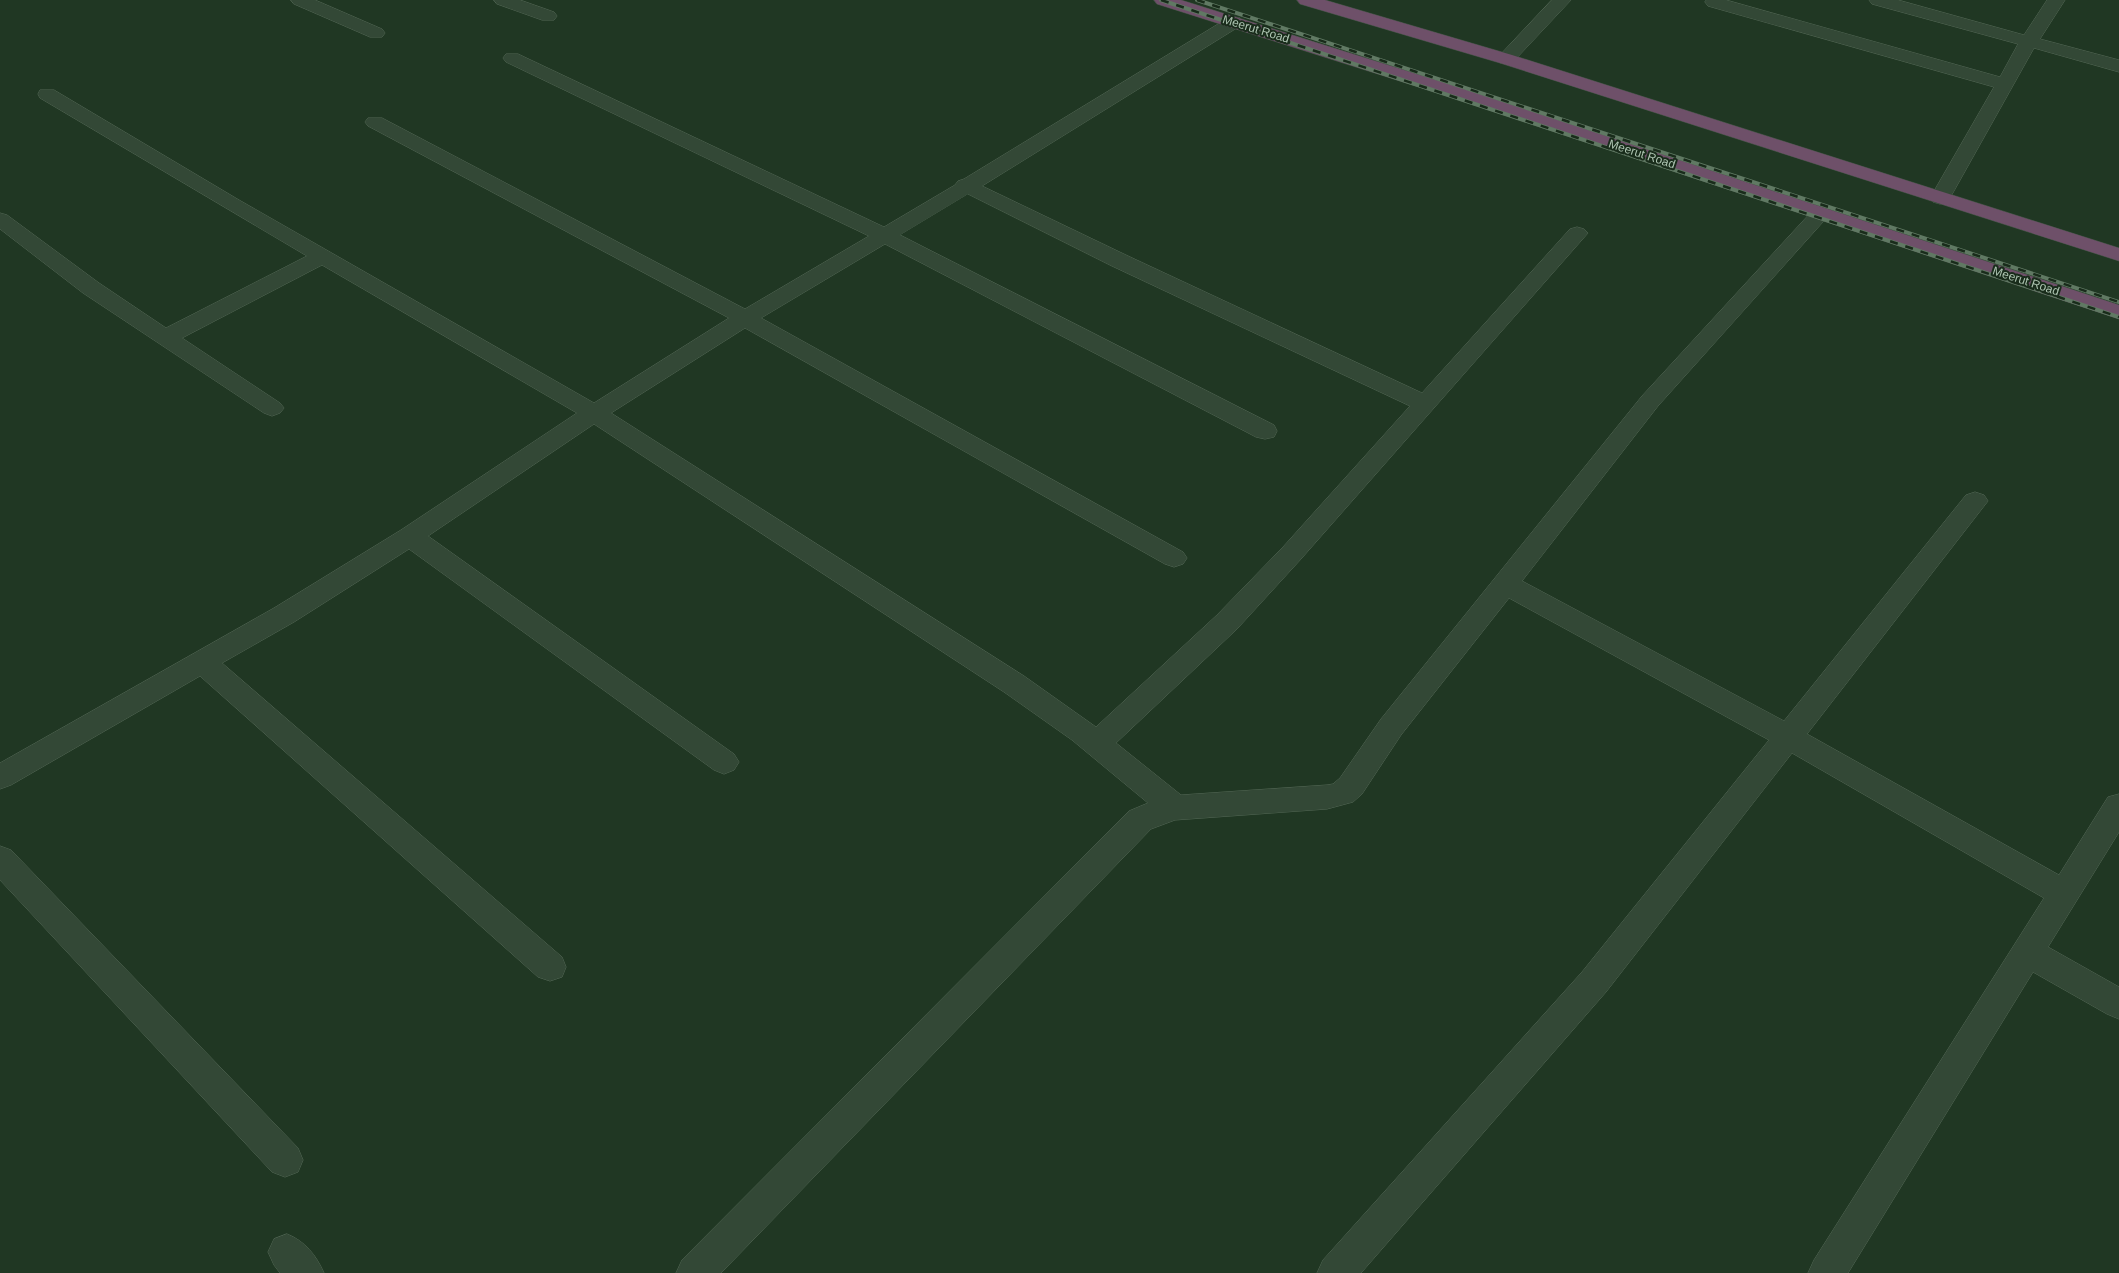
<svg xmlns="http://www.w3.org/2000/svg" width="2119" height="1273" viewBox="0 0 2119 1273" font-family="Helvetica,sans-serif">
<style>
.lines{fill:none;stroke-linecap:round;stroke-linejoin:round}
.minor-casing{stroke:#546856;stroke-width:1}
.highway-casing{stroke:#3e5241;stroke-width:1}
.minor{fill:#334836;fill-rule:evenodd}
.highway{fill:#6e5069;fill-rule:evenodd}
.rail-casing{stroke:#607963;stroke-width:4}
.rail{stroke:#192c1b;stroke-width:2.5;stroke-dasharray:8;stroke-linecap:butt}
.labels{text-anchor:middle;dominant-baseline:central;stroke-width:4;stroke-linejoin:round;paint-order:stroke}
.far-street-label{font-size:12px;fill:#adc4b1;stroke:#192c1b}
</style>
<rect width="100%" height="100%" fill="#203723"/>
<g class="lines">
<g class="minor-casing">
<path id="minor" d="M 291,0 L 315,0 L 382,29 L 385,33 L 382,37 L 370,37 L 294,4 Z
M 494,0 L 520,0 L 554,12 L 557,16 L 554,20 L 542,20 L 497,4 Z
M 1552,0 L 1571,0 L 1512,63 L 1500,63 L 1497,59 L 1500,55 Z
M 1707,0 L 1726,0 L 2000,77 L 2018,44 L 1872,4 L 1869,0 L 1898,0 L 2024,35 L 2047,0 L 2065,0 L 2040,39 L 2119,60 L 2119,72 L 2034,48 L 1950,198 L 1947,202 L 1940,204 L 1933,202 L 1930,198 L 1994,87 L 1708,6 L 1705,2 Z
M 1234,17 L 1240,18 L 1243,22 L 1240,26 L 982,186 L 1128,256 L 1422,393 L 1570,229 L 1577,227 L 1584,229 L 1588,233 L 1301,559 L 1237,629 L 1116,743 L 1181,795 L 1327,785 L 1333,784 L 1340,778 L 1381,719 L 1642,396 L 1814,209 L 1821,207 L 1828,209 L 1831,213 L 1658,406 L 1522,581 L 1784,721 L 1966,495 L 1975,492 L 1984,495 L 1988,501 L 1807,734 L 2059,875 L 2108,797 L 2119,794 L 2119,832 L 2048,947 L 2119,987 L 2119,1019 L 2107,1014 L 2033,972 L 1848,1273 L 1808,1273 L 1814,1260 L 2044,898 L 1792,753 L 1606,992 L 1361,1273 L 1317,1273 L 1323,1260 L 1582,972 L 1769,740 L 1509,598 L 1401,735 L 1362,794 L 1353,802 L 1327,809 L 1175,820 L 1151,829 L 721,1273 L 676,1273 L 682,1260 L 1129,811 L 1148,803 L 1072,740 L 1004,692 L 594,424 L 428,536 L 734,754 L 739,762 L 734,770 L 724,774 L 714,770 L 409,549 L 294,622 L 222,663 L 562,957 L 566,967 L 562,977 L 550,981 L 538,977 L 200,676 L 11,785 L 0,789 L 0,763 L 274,608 L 401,530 L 577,413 L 322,265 L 182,338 L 280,403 L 284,408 L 280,413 L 272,416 L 264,413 L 83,293 L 0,229 L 0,213 L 7,215 L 99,283 L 166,328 L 307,256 L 40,98 L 38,94 L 40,90 L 54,90 L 239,200 L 594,403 L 729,318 L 368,126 L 365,122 L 368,118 L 382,118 L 745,309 L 869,236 L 506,62 L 503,58 L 506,54 L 518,54 L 884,227 L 955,185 L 958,181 L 964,179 L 1228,18 ZM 968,194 L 1112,266 L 1410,406 L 1283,547 L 1217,615 L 1096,727 L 1024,676 L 611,413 L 745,328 L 1165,564 L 1174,567 L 1183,564 L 1187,558 L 1183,552 L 761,318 L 885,244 L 1256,437 L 1265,439 L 1274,437 L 1277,431 L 1274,425 L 900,235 Z
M 0,846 L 11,850 L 298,1148 L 303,1160 L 298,1172 L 285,1177 L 272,1172 L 0,880 Z
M 287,1234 C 305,1241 316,1255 324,1273 L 280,1273 L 274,1265 L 268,1252 L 274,1239 Z"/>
</g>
<g class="highway-casing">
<path id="highway" d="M 1154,0 L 1181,0 L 1455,86 L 2119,305 L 2119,319 L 1441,94 L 1157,4 Z
M 1297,0 L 1325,0 L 1512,55 L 2119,248 L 2119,261 L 1500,63 L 1300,4 Z"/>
</g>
<use href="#minor" class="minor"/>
<use href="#highway" class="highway"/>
<g class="rail-casing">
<path id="rail" d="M 1161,0 L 2119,317
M 1197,0 L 2119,302"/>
</g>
<use href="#rail" class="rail"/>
</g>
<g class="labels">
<g class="far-street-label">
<text transform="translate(1256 29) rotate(17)">Meerut Road</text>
<text transform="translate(1642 154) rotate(18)">Meerut Road</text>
<text transform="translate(2026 281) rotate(18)">Meerut Road</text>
</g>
</g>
</svg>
